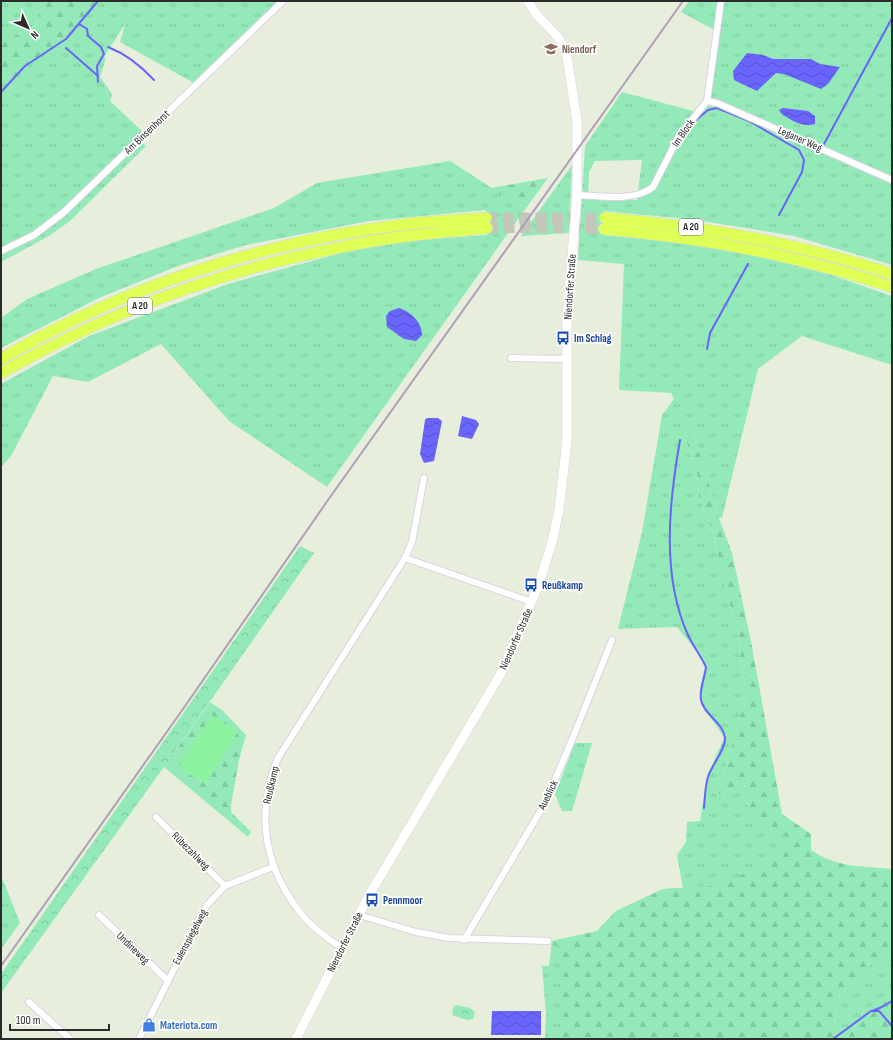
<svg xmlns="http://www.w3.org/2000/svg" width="893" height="1040" viewBox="0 0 893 1040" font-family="'Sofia Sans Condensed',sans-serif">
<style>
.grass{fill:url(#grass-tufts);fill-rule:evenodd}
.forest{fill:url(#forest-firs)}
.park{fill:url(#park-crowns)}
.pitch{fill:#8df3a1}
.water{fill:url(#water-waves)}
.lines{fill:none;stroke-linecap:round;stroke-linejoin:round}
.stream{stroke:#6964fb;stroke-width:2}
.highway-tunnel{stroke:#c2c7b9;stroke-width:11;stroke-dasharray:11 5.5;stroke-linecap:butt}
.street-casing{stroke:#ddd1e5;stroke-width:8}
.secondary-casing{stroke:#ddd1e5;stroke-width:10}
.highway-casing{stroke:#d5d5d5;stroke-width:12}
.street{stroke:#fff;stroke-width:6}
.secondary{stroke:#fff;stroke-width:9}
.highway{stroke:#ddff56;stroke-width:11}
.rail{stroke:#ae9eb7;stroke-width:2}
.labels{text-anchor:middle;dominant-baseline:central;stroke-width:3.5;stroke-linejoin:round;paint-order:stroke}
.shield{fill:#fff;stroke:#6b6b6b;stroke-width:1}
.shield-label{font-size:10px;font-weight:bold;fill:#2b2b2b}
.education-label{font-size:11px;font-weight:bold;fill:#785e54;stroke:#fff;text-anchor:start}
.street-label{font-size:11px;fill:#2b2b2b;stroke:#fff}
.transit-label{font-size:11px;font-weight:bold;fill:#164399;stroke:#fff;text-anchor:start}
.shop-label{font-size:11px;font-weight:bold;fill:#366cbe;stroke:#fff;text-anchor:start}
</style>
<defs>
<pattern id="grass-tufts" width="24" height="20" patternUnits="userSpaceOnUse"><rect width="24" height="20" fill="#93eab8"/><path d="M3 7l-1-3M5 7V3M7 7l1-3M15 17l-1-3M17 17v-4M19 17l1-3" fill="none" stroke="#7fc99e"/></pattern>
<pattern id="forest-firs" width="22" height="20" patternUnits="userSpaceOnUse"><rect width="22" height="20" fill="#93eab8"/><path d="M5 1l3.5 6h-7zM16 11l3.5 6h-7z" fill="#7fc99e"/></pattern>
<pattern id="park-crowns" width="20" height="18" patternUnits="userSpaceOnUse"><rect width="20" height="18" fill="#93eab8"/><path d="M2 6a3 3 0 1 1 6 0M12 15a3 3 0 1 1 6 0" fill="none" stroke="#7fc99e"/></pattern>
<pattern id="water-waves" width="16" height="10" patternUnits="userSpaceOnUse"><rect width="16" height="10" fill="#6964fb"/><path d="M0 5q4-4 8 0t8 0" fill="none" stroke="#5753cb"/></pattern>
</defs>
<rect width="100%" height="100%" fill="#e8eedc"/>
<path class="grass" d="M 1,1 L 42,1 L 42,8 L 35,26 L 1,43 Z
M 98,1 L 280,1 L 194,83 L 120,42 L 125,24 L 104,57 L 106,58 L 100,77 L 112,94 L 110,101 L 144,133 L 137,139 L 146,146 L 70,221 L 49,236 L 1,262 L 1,73 L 13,79 L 25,66 L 66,39 Z
M 689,1 L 892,1 L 892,265 L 794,236 L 696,220 L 604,211 L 602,235 L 723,247 L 831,275 L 892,296 L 892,365 L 802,336 L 758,369 L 722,518 L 719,518 L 692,427 L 684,435 L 697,471 L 699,498 L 711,527 L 738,637 L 747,694 L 717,795 L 744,783 L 749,813 L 768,829 L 775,830 L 789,836 L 828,861 L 852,866 L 892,869 L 861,937 L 822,1039 L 545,1039 L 546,1013 L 542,966 L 549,966 L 552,941 L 597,931 L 616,911 L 663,889 L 683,888 L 677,855 L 686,842 L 687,822 L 700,821 L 707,776 L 724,738 C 705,704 693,712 705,667 L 698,653 L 677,627 L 618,629 L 642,532 L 662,415 L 674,399 L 671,393 L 619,390 L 624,264 L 578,260 L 585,146 L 622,92 L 693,111 L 701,105 L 711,90 L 718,32 L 681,12 ZM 642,160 L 637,200 L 588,199 L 589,172 L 595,161 Z
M 450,161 L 515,203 L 526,208 L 327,487 L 229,421 L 161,344 L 88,382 L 53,376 L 11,456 L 1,467 L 1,384 L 89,336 L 228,284 L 352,250 L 419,240 L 487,235 L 486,210 L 369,221 L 246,245 L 178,266 L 99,298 L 1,348 L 1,318 L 27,299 L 96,269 L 274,208 L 317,183 Z
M 572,165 L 569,233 L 521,236 Z
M 575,743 L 592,743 L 572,811 L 562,811 L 555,794 Z
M 1,875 L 20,923 L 1,949 Z
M 892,956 L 892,992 L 863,1013 L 847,1039 L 838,1039 L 834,1023 L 840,995 L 871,964 Z"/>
<path class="forest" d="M 42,1 L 98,1 L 66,39 L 25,66 L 13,79 L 1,73 L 1,43 L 35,26 L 42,8 Z
M 548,178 L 526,208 L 515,203 L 491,188 Z
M 692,427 L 719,518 L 732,553 L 751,641 L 782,814 L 811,834 L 811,850 C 835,867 864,867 892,869 L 892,956 L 871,964 L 840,995 L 834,1023 L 838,1039 L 561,1039 L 561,946 L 552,944 L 552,941 L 597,931 L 616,911 L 663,889 L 713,886 L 740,876 L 797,842 L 775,830 L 758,828 L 749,813 L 744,783 L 717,795 L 747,694 L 738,637 L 711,527 L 699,498 L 697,471 L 684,435 Z
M 210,702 L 222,710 L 246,735 L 239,760 L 231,805 L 231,812 L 251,832 L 248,837 L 164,767 Z
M 892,992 L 892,1039 L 847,1039 L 863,1013 Z"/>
<path class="park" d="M 300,546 L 314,553 L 164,767 L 1,993 L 1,974 Z
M 456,1005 L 470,1008 L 475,1012 L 473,1019 L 467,1020 L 452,1015 L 453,1008 Z"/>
<path class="pitch" d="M 212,715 L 238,732 L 205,784 L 178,767 Z"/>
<path class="water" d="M 747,53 L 763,55 L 773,59 L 811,59 L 820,64 L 840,67 L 828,84 L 821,89 L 784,74 L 776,73 L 757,91 L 734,80 L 733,71 Z
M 783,108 L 808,111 L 815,116 L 815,124 C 803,128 790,120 781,113 L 779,110 Z
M 399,308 C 411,312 422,322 422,335 L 416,341 L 404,339 L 387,327 L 386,316 L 390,311 Z
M 462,416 L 476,420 L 479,424 L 472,439 L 458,436 Z
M 427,418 L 438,418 L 442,421 L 434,461 L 424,463 L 420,454 L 425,420 Z
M 492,1011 L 541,1011 L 541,1035 L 491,1035 Z"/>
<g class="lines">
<path class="stream" d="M 79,24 L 87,29 L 88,36 L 101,47 L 104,54 L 97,66 L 98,82
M 108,47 C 126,54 141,66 154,80
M 66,48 L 98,76
M 1,92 L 25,66 L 66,39 L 98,1
M 695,121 L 708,110 L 717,108 L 749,121 L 799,150 L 804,160 L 802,172 L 779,215
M 824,144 L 892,18
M 707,349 L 710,333 L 748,264
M 680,440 C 669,503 661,575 688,635 C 693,646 701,656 706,667 C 705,678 699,689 701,700 C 704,715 723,722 725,738 C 726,749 711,766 708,777 C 705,786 705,798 704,808
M 872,1011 L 882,1007 L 892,1001
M 833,1039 L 871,1011 L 879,1011 L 892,1026"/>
<path class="highway-tunnel" d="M 486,218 L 605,218
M 487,228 L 549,227 L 604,229"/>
<g class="street-casing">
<path id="street" d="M 707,101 L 717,103 L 892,180
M 577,195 C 599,196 635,202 653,187 L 679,136 L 707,101 L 721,1
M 1,251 L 34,235 L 63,213 L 283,1
M 511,358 L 567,359
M 405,558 L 412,542 L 424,478
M 156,817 L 225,886
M 99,915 L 168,981
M 359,915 L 416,932 L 449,938 L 548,941
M 464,940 L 544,805 L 572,740 L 612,640
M 341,948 C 329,939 314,929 304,917 C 265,871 254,815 278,758 L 405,558 L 532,602
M 29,1002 L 70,1039
M 139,1039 L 199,919 L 207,905 L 225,886 L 273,867"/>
</g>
<g class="secondary-casing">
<path id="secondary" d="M 296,1039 L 368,897 L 500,675 L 539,584 L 552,542 L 559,510 L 567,441 L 567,318 L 577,195 L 577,121 L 566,50 L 558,37 L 536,14 L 528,1"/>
</g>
<g class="highway-casing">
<path id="highway" d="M 605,218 C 703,226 798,243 892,274
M 604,229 C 705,238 796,255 892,287
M 1,359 C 126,285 272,239 416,223 C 439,221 463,220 486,218
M 1,373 C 110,311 228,268 352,245 C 396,236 442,232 487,228"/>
</g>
<use href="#street" class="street"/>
<use href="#secondary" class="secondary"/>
<use href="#highway" class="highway"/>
<path class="rail" d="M 1,966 L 183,709 L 328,500 L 683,1"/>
</g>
<defs>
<g id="school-bare" transform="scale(1.08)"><path d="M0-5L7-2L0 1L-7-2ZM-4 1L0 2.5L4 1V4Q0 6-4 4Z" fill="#8d6e63" stroke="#fff" stroke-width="2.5" paint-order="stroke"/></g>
<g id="bus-bare" transform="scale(1.08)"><path d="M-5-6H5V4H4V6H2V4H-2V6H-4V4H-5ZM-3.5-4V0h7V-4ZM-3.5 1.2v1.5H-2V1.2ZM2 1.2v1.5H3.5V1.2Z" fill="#1a4fb4" stroke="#fff" stroke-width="2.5" paint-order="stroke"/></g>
<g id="shop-bare" transform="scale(1.08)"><path d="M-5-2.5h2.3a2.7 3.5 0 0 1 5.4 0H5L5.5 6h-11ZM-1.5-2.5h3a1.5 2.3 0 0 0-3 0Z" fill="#3f7fe0" stroke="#fff" stroke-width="2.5" paint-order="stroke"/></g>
</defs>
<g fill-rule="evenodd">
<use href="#school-bare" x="551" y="49"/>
<use href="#bus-bare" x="563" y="338"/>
<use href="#bus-bare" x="531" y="585"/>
<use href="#bus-bare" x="372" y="900"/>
<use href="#shop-bare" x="149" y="1025"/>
</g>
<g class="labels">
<g class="shield">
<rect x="679" y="219" width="24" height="16" rx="3"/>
<rect x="128" y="298" width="24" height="16" rx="3"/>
</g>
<g class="shield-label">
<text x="691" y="227">A 20</text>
<text x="140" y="306">A 20</text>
</g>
<g class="education-label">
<text x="562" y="49">Niendorf</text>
</g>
<g class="street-label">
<text transform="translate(147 132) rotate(-44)">Am Binsenhorst</text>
<text transform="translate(683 133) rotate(-55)">Im Block</text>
<text transform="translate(800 139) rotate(24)">Leganer Weg</text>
<text transform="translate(570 287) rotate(-86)">Niendorfer Straße</text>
<text transform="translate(516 639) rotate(-66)">Niendorfer Straße</text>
<text transform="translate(271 785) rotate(-77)">Reußkamp</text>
<text transform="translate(548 795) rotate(-64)">Aueblick</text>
<text transform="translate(191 851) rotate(45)">Rübezahlweg</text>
<text transform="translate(190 937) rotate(-62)">Eulenspiegelweg</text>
<text transform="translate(345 942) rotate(-63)">Niendorfer Straße</text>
<text transform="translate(133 948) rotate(44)">Undineweg</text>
</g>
<g class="transit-label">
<text x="574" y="338">Im Schlag</text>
<text x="542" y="585">Reußkamp</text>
<text x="383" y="900">Pennmoor</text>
</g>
<g class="shop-label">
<text x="160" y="1025">Materiota.com</text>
</g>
</g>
<rect width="893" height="1040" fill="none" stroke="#2b2b2b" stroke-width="4"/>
<g transform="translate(28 28) rotate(135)" stroke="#ffffff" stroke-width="3" paint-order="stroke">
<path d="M0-3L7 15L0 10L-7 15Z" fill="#2b2b2b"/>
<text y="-6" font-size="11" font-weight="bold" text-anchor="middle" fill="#2b2b2b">N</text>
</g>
<path d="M10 1024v6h99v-6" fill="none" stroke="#2b2b2b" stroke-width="2"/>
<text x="16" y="1024" font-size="12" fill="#2b2b2b" stroke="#ffffff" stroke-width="3" paint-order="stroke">100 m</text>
</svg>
